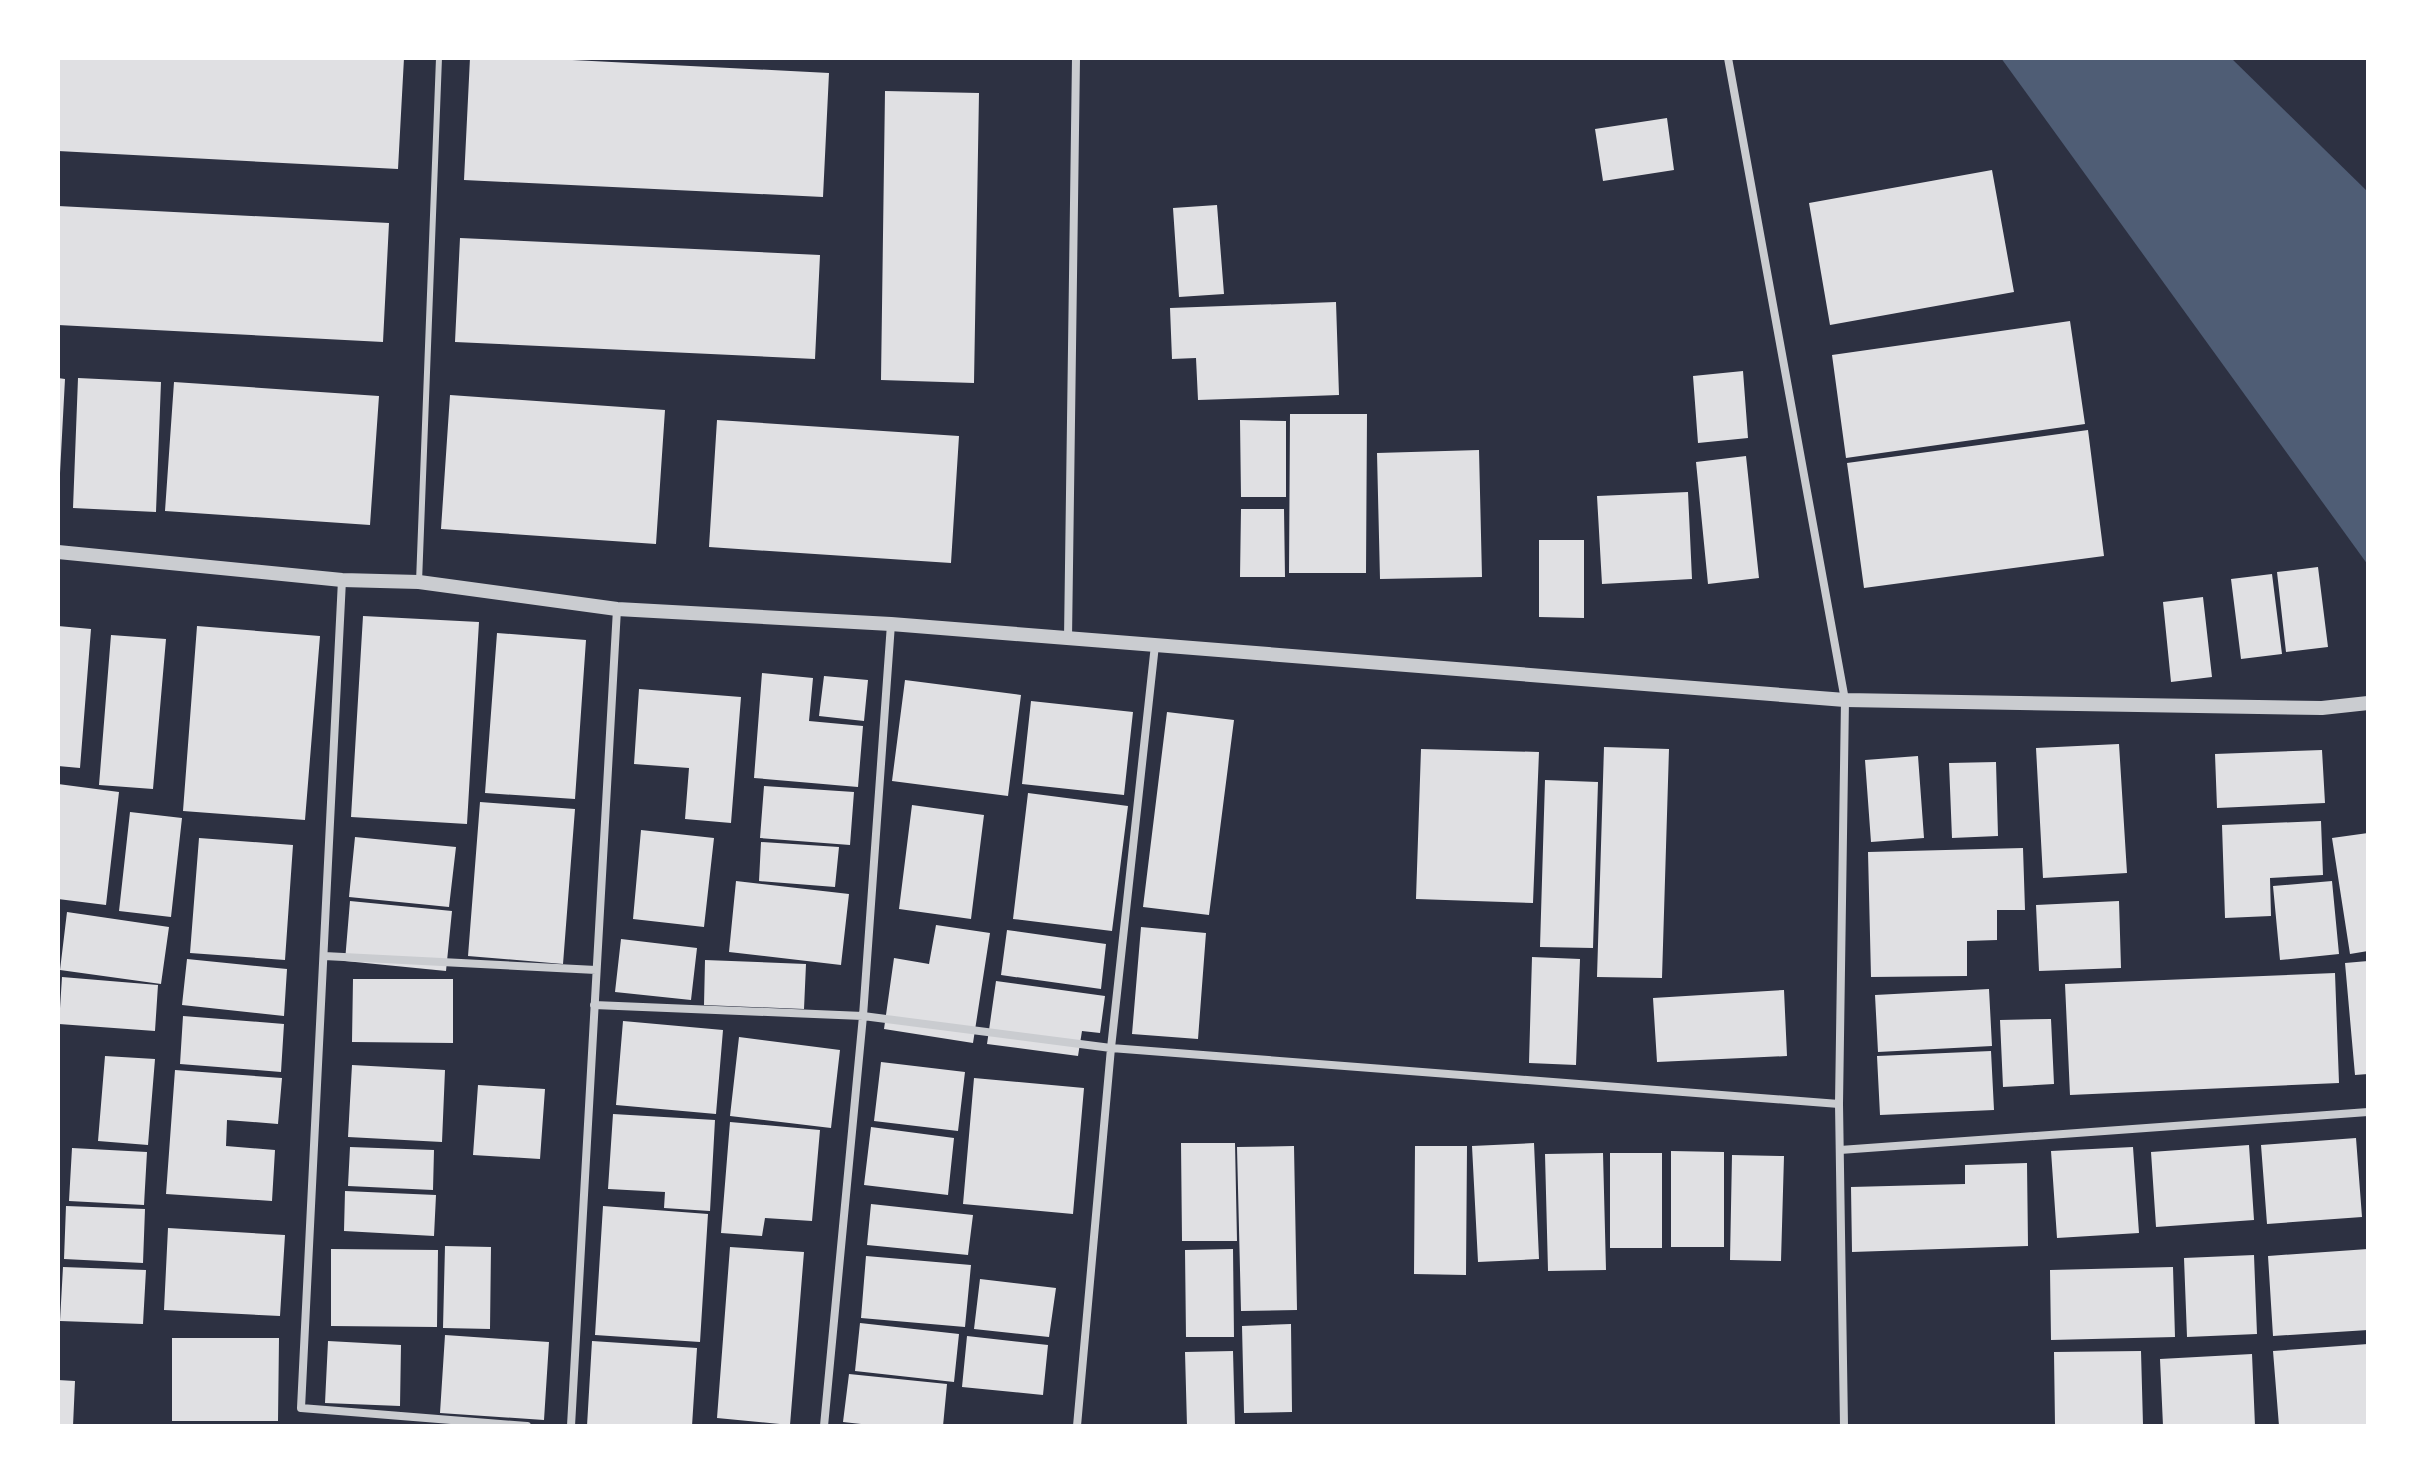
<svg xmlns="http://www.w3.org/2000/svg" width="2426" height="1484" viewBox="0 0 2426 1484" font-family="Rubik,sans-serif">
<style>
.water{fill:#4f5d75}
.building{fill:#e0e0e3}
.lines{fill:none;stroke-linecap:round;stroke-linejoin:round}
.service{stroke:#caccd0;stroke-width:6}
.minor{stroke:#caccd0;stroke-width:8}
.tertiary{stroke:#caccd0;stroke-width:14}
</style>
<rect width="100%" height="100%" fill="#2d3142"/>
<path class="water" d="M 2001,58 L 2231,58 L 2368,192 L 2368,565 Z"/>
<path class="building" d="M 58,58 L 404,58 L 398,169 L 58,151 Z
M 470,58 L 533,58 L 829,73 L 823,197 L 464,180 Z
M 885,91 L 979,93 L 974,383 L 881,380 Z
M 1667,118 L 1674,170 L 1603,181 L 1595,129 Z
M 1992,170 L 2014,292 L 1830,325 L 1809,203 Z
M 1217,205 L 1224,294 L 1179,297 L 1173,208 Z
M 58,206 L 389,223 L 383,342 L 58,325 Z
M 460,238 L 820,255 L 815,359 L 455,342 Z
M 1336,302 L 1339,395 L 1198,400 L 1196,358 L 1172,359 L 1170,308 Z
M 2070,321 L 2085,424 L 1846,458 L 1832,355 Z
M 1743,371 L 1748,438 L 1698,443 L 1693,376 Z
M 58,378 L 65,379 L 60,473 L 58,473 Z
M 78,378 L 161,382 L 156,512 L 73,508 Z
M 174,382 L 379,396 L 370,525 L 165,511 Z
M 450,395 L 665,410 L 656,544 L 441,529 Z
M 1290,414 L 1367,414 L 1366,573 L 1289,573 Z
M 717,420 L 959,436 L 951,563 L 709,547 Z
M 1240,420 L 1286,421 L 1286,497 L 1241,497 Z
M 2088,430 L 2104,556 L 1864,588 L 1847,463 Z
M 1479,450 L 1482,577 L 1380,579 L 1377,453 Z
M 1746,456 L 1759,578 L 1708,584 L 1696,462 Z
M 1688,492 L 1692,579 L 1602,584 L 1597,496 Z
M 1241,509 L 1284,509 L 1285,577 L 1240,577 Z
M 1539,540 L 1584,540 L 1584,618 L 1539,617 Z
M 2318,567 L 2328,647 L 2286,652 L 2277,572 Z
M 2272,574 L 2282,654 L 2241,659 L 2231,579 Z
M 2203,597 L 2212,677 L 2171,682 L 2163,602 Z
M 363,616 L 479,622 L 467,824 L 351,817 Z
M 58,626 L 91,629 L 80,768 L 58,766 Z
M 197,626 L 320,636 L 305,820 L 183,811 Z
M 497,633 L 586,640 L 575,799 L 485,793 Z
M 111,635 L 166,639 L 153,789 L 99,785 Z
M 762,673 L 813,678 L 809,721 L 863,726 L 858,787 L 754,778 Z
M 824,676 L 868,680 L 864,721 L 819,716 Z
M 905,680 L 1021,695 L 1008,796 L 892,781 Z
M 639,689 L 741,697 L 731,823 L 685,819 L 689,768 L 634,764 Z
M 1031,701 L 1133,712 L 1124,795 L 1022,784 Z
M 1167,712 L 1234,720 L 1209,915 L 1143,907 Z
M 2119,744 L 2127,873 L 2043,878 L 2036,748 Z
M 1604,747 L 1669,749 L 1662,978 L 1597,977 Z
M 1421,749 L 1539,752 L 1533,903 L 1416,899 Z
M 2322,750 L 2325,803 L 2217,808 L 2215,754 Z
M 1918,756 L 1924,838 L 1871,842 L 1865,760 Z
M 1996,762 L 1998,836 L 1952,838 L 1949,763 Z
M 1545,780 L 1598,782 L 1593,948 L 1540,947 Z
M 58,784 L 119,792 L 106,905 L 58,899 Z
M 764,786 L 854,792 L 850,845 L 760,838 Z
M 1028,793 L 1128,806 L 1112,931 L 1013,919 Z
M 480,802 L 575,809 L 563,964 L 468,956 Z
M 912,805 L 984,815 L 971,919 L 899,909 Z
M 130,812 L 182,818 L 171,917 L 119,911 Z
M 2321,821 L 2323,875 L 2270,878 L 2271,916 L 2225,918 L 2222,825 Z
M 641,830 L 714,838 L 704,927 L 633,919 Z
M 2368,833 L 2368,951 L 2350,954 L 2332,838 Z
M 355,837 L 456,847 L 449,907 L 349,897 Z
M 199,838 L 293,845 L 285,960 L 190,953 Z
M 761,842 L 839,847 L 835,887 L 759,881 Z
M 2023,848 L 2025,910 L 1997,910 L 1997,940 L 1967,941 L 1967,976 L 1871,977 L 1868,852 Z
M 736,881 L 849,894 L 841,965 L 729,952 Z
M 2332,881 L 2339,954 L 2280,960 L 2273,886 Z
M 350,901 L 452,911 L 446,971 L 345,961 Z
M 2119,901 L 2121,968 L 2039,971 L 2036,905 Z
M 67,912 L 169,927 L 161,984 L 60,970 Z
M 936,925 L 990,933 L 973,1043 L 884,1029 L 894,958 L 929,964 Z
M 1141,927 L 1206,933 L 1198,1039 L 1132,1034 Z
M 1007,930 L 1106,944 L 1101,989 L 1001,975 Z
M 621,939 L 697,948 L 691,1000 L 615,992 Z
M 1532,957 L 1580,959 L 1576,1065 L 1529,1063 Z
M 187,959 L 287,969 L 284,1016 L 182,1005 Z
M 705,960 L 806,964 L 804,1009 L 704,1005 Z
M 2368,961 L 2368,1074 L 2355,1075 L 2345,963 Z
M 2335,973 L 2339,1083 L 2070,1095 L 2065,984 Z
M 62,977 L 158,985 L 155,1031 L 59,1024 Z
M 353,979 L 453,979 L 453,1043 L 352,1042 Z
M 996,981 L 1105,996 L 1100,1033 L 1082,1031 L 1078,1056 L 987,1044 Z
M 1989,989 L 1992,1046 L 1878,1052 L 1875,995 Z
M 1784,990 L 1787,1056 L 1657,1062 L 1653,998 Z
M 183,1016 L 284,1024 L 281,1072 L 180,1064 Z
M 2051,1019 L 2054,1084 L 2003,1087 L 2000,1020 Z
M 623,1021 L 723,1030 L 716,1114 L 616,1105 Z
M 739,1037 L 840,1050 L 831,1128 L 730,1116 Z
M 1991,1051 L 1994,1110 L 1880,1115 L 1877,1056 Z
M 105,1056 L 155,1059 L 148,1145 L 98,1141 Z
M 881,1062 L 965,1072 L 958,1131 L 874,1121 Z
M 352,1065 L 445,1070 L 442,1142 L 348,1137 Z
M 175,1070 L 282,1078 L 278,1124 L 227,1120 L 226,1146 L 275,1150 L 272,1201 L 166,1194 Z
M 974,1078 L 1084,1088 L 1073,1214 L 963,1204 Z
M 478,1085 L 545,1089 L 540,1159 L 473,1155 Z
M 613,1114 L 715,1120 L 710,1211 L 664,1208 L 665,1192 L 608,1189 Z
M 730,1122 L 820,1130 L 812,1221 L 765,1218 L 762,1236 L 721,1233 Z
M 871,1127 L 954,1138 L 948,1195 L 864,1185 Z
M 2356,1138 L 2362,1217 L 2267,1224 L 2261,1145 Z
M 1181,1143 L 1235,1143 L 1237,1241 L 1182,1241 Z
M 1534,1143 L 1539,1259 L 1478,1262 L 1472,1146 Z
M 2249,1145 L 2254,1220 L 2156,1227 L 2151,1152 Z
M 1294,1146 L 1297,1310 L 1241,1311 L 1237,1147 Z
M 1415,1146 L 1467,1146 L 1466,1275 L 1414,1274 Z
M 350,1147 L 434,1150 L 433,1190 L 348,1186 Z
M 2133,1147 L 2139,1233 L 2057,1238 L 2051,1151 Z
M 72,1148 L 147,1152 L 144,1205 L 69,1201 Z
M 1671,1151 L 1724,1152 L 1724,1247 L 1671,1247 Z
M 1603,1153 L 1606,1270 L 1548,1271 L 1545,1154 Z
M 1610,1153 L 1662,1153 L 1662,1248 L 1610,1248 Z
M 1732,1155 L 1784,1156 L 1781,1261 L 1730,1260 Z
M 2027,1163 L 2028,1246 L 1852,1252 L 1851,1187 L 1965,1184 L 1965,1165 Z
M 345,1191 L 436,1195 L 434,1236 L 344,1231 Z
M 871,1204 L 973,1215 L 968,1255 L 867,1245 Z
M 66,1206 L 145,1209 L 143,1263 L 64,1259 Z
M 603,1206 L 708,1214 L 700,1342 L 595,1335 Z
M 168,1228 L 285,1235 L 280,1316 L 164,1310 Z
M 445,1246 L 491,1247 L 490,1329 L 443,1328 Z
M 730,1247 L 804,1252 L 790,1425 L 717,1418 Z
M 331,1249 L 438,1250 L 437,1327 L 331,1326 Z
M 1233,1249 L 1234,1337 L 1186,1337 L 1185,1250 Z
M 2368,1249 L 2368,1330 L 2273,1336 L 2268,1256 Z
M 2254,1255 L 2257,1334 L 2187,1337 L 2184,1258 Z
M 866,1256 L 971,1265 L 965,1327 L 861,1318 Z
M 63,1267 L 146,1270 L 143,1324 L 60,1321 Z
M 2173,1267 L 2175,1337 L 2051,1340 L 2050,1270 Z
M 980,1279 L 1056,1288 L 1049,1337 L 974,1329 Z
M 860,1323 L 959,1334 L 954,1382 L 855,1371 Z
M 1291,1324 L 1292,1412 L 1244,1413 L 1242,1326 Z
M 445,1335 L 549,1342 L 544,1420 L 440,1413 Z
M 967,1336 L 1048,1345 L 1043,1395 L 962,1387 Z
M 172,1338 L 279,1338 L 278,1421 L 172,1421 Z
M 328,1341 L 401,1345 L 400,1406 L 325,1403 Z
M 592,1341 L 697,1348 L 692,1426 L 587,1426 Z
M 2368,1344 L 2368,1425 L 2279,1426 L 2273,1351 Z
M 1233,1351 L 1235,1426 L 1187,1426 L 1185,1352 Z
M 2141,1351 L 2143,1425 L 2055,1426 L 2054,1352 Z
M 2252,1354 L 2255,1426 L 2163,1426 L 2160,1359 Z
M 849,1374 L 947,1384 L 943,1426 L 879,1426 L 843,1422 Z
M 58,1380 L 75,1381 L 73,1426 L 58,1426 Z"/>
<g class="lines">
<path class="service" d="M 419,582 L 439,58"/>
<path class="minor" d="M 1728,58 L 1845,700 L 1839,1104 L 1844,1426
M 342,580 L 301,1408 L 527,1426
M 1068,639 L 1076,58
M 324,956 L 596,970
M 594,1005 L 863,1016 L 1111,1048 L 1839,1104
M 1840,1150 L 2368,1112
M 571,1426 L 617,609
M 824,1426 L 863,1016 L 891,624
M 1077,1426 L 1111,1048 L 1155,645"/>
<path class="tertiary" d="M 58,552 L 342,580 L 419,582 L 617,609 L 891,624 L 1845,700 L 2322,708 L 2368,703"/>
</g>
<rect width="2426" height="1484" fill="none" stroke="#ffffff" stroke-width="120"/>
</svg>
